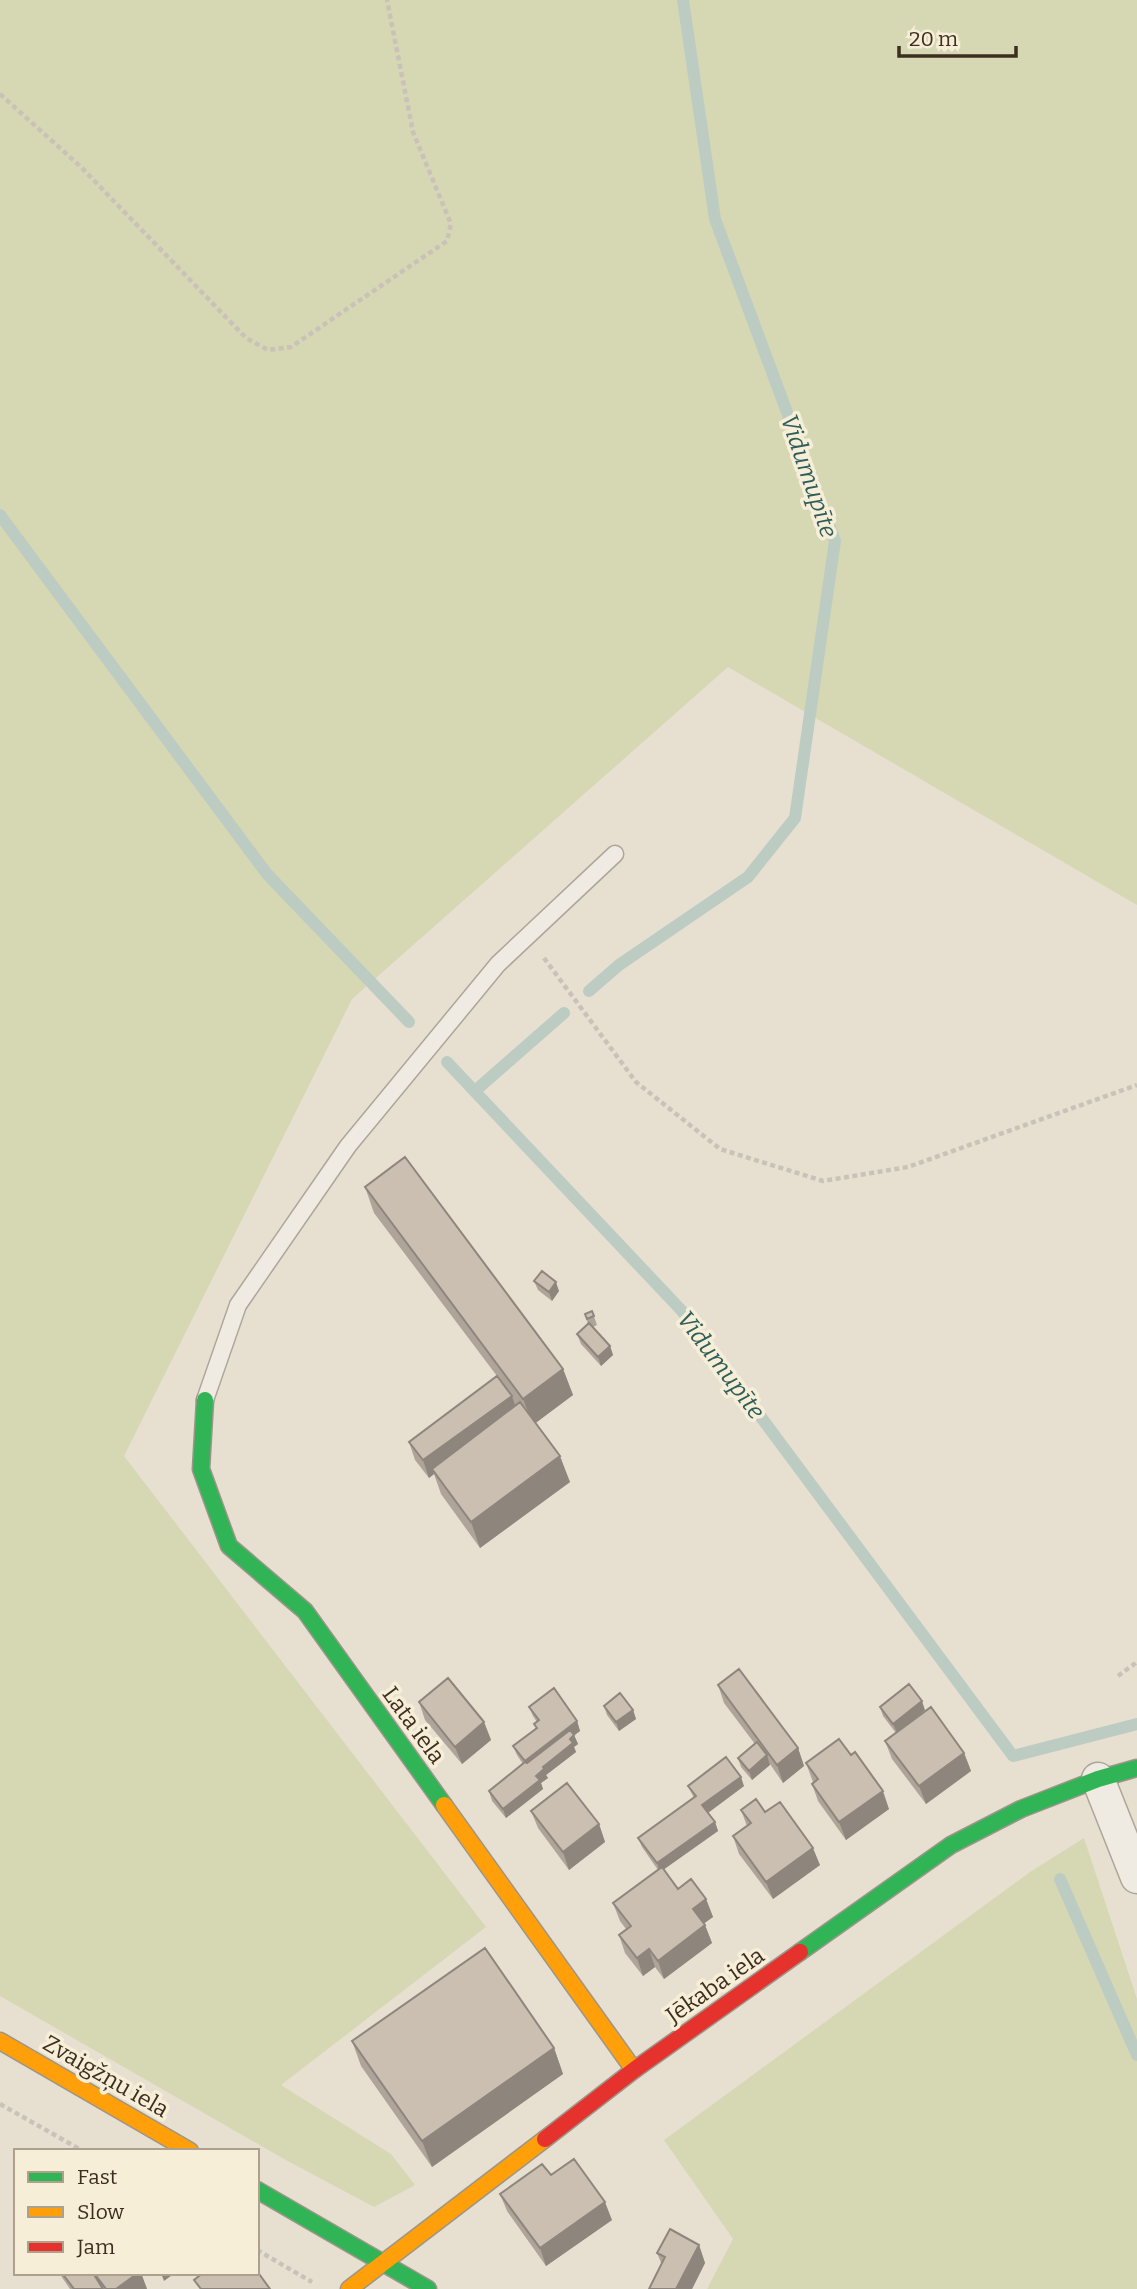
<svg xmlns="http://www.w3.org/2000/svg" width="1137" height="2289" viewBox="0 0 1137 2289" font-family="Bitter,serif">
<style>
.green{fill:#d6d7b3}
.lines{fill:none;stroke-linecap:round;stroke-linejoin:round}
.stream{stroke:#bcccc2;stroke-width:12}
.lane-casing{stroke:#ada599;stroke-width:19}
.street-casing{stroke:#ada599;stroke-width:35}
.fast-casing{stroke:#9c958a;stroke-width:19}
.slow-casing{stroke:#9c958a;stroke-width:19}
.jam-casing{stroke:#9c958a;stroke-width:19}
.path{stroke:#c8c2b9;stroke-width:4.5;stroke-dasharray:5 3.5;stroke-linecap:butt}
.lane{stroke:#efebe3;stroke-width:16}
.street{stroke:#efebe3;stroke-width:32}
.fast{stroke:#30b455;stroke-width:16}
.slow{stroke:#ff9f0a;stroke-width:16}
.jam{stroke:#e5322d;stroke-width:16}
.wall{fill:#afa499}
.shaded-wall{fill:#8e867d}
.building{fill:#cbbfb2;stroke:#8e867d;stroke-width:2}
.labels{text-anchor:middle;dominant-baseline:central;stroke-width:7;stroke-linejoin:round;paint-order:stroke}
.street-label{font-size:23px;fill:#3d2e20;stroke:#f7eed8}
.water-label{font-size:24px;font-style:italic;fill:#2f5d5a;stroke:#f7eed8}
</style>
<rect width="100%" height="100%" fill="#e7e0d1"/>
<path class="green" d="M 0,0 L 1137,0 L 1137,905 L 728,667 L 352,999 L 124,1456 L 486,1927 L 281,2085 L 391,2154 L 415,2185 L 374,2207 L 284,2159 L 0,1996 Z
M 1084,1838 L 1137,1999 L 1137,2289 L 707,2289 L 733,2239 L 664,2140 L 1030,1872 Z"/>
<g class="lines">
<path class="stream" d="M 0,515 L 267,874 L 409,1022
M 589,991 L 619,965 L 748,877 L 795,818 L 835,541 L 715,219 L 683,0
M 447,1062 L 682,1311 L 1013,1756 L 1137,1724
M 475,1091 L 564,1013
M 1060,1879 L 1137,2055"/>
<g class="lane-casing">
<path id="lane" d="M 205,1400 L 238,1305 L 348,1146 L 498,964 L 615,854"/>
</g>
<g class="street-casing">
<path id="street" d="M 1098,1779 L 1137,1877"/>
</g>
<g class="fast-casing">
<path id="fast" d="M 205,1400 L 201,1469 L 229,1546 L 305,1611 L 444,1805
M 800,1952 L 951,1845 L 1021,1809 L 1098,1779 L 1137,1768
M 257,2190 L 428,2289"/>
</g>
<g class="slow-casing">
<path id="slow" d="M 444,1805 L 634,2070
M 0,2041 L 190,2151
M 349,2289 L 545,2139"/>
</g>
<g class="jam-casing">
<path id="jam" d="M 545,2139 L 634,2070 L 800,1952"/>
</g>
<path class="path" d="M 0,94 L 81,167 L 246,338 L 268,350 L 291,347 L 447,241 L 451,224 L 413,132 L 387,0
M 544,958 L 636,1082 L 720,1149 L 823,1181 L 908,1167 L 1137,1085
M 1118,1676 L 1137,1662
M 0,2104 L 83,2151
M 257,2250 L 312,2282"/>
<use href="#lane" class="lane"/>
<use href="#street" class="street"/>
<use href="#fast" class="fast"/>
<use href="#slow" class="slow"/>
<use href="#jam" class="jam"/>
</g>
<path class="wall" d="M 365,1187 L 563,1369 L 573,1395 L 535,1423 L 570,1482 L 480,1548 L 441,1494 L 434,1474 L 429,1478 L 415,1460 L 409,1442 L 497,1376 L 374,1213 Z
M 534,1281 L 559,1291 L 552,1301 L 538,1290 Z
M 592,1311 L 597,1325 L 593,1327 L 610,1346 L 613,1355 L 601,1366 L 581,1344 L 577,1334 L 588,1324 L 585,1314 Z
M 718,1685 L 798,1748 L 804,1766 L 783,1783 L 770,1764 L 752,1780 L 741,1767 L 738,1758 L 755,1744 L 724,1703 Z
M 419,1702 L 484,1722 L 491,1740 L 462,1764 L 425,1720 Z
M 604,1706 L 633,1710 L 636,1719 L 619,1731 L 607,1715 Z
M 529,1707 L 577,1721 L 580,1731 L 574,1735 L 578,1744 L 574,1747 L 576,1752 L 546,1775 L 548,1778 L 541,1783 L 543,1789 L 506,1818 L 492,1801 L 489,1791 L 523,1764 L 517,1755 L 513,1746 L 536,1728 L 534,1724 L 537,1722 L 533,1716 Z
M 880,1707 L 925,1710 L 903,1727 L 964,1753 L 971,1771 L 926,1804 L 892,1759 L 885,1741 L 896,1733 L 883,1716 Z
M 851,1755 L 889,1809 L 846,1840 L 818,1801 L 812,1784 L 813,1782 L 806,1763 Z
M 688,1786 L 744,1786 L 708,1813 L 715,1822 L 718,1831 L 663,1870 L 678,1889 L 706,1899 L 713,1917 L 704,1923 L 712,1943 L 664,1979 L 655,1967 L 643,1976 L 625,1953 L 619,1935 L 626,1929 L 620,1921 L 613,1903 L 658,1870 L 642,1847 L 638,1838 L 694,1798 Z
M 741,1810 L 765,1812 L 820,1865 L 773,1899 L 739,1854 L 733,1836 L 747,1826 Z
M 531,1811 L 599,1824 L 605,1842 L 569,1870 L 538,1828 Z
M 352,2041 L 554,2048 L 563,2074 L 432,2167 L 361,2066 Z
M 551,2175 L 612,2220 L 546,2266 L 507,2211 L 500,2194 Z
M 699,2245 L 705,2263 L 692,2289 L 649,2289 L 662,2265 L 657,2253 Z
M 59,2273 L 141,2273 L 147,2289 L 70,2289 Z"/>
<path class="shaded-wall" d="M 556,1282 L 559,1291 L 552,1301 L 549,1292 Z
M 610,1346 L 613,1355 L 601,1366 L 598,1357 Z
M 563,1369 L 573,1395 L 533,1425 L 523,1399 Z
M 512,1396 L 518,1414 L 432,1469 L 434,1474 L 429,1478 L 423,1460 Z
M 560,1456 L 570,1482 L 480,1548 L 471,1522 Z
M 922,1701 L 925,1710 L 897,1733 L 893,1724 Z
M 633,1710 L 636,1719 L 619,1731 L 616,1722 Z
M 577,1721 L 580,1731 L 528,1770 L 525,1761 Z
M 484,1722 L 491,1740 L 462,1764 L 455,1747 Z
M 574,1735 L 578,1744 L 574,1747 L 576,1752 L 546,1775 L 548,1778 L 541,1783 L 543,1789 L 506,1818 L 503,1809 L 543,1767 Z
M 798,1748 L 804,1766 L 783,1783 L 777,1765 Z
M 964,1753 L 971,1771 L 926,1804 L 919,1786 Z
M 767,1755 L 770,1765 L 752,1780 L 749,1771 Z
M 741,1777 L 744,1786 L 705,1815 L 702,1805 Z
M 883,1791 L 889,1809 L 846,1840 L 839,1822 Z
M 715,1822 L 718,1831 L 660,1872 L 657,1863 Z
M 599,1824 L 605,1842 L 569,1870 L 563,1852 Z
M 813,1848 L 820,1865 L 773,1899 L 766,1882 Z
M 706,1899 L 713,1917 L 699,1927 L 693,1909 Z
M 705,1925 L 712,1943 L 664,1979 L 658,1961 Z
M 649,1949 L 655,1967 L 643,1976 L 637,1958 Z
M 554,2048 L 563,2074 L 432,2167 L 422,2141 Z
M 605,2202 L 612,2220 L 546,2266 L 540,2248 Z
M 699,2245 L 705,2263 L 692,2289 L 676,2289 Z
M 138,2273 L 141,2273 L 147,2289 L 116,2289 Z
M 161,2273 L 175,2273 L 164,2281 Z"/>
<path class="building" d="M 405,1157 L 563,1369 L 523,1399 L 365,1187 Z
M 542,1271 L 556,1282 L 549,1292 L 534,1281 Z
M 592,1311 L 594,1316 L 587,1319 L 585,1314 Z
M 589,1323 L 610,1346 L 598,1357 L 577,1334 Z
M 497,1376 L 512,1396 L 423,1460 L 409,1442 Z
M 520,1402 L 560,1456 L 471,1522 L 432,1469 Z
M 739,1669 L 798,1748 L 777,1765 L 718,1685 Z
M 448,1678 L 484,1722 L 455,1747 L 419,1702 Z
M 909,1684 L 922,1701 L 893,1724 L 880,1707 Z
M 554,1688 L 577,1721 L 525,1761 L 513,1746 L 537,1728 L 534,1724 L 539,1720 L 529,1707 Z
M 620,1693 L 633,1710 L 616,1722 L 604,1706 Z
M 931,1707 L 964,1753 L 919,1786 L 885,1741 Z
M 570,1730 L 574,1735 L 570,1739 L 573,1743 L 543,1767 L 544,1769 L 536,1776 L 540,1780 L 503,1809 L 489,1791 L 525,1762 L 527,1763 Z
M 839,1739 L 851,1755 L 855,1752 L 883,1791 L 839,1822 L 812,1784 L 818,1779 L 806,1763 Z
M 757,1742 L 767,1755 L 749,1771 L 738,1758 Z
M 726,1757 L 741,1777 L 702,1805 L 715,1822 L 657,1863 L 638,1838 L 696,1796 L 688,1786 Z
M 567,1783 L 599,1824 L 563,1852 L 531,1811 Z
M 756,1799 L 765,1812 L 780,1802 L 813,1848 L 766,1882 L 733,1836 L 751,1823 L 741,1810 Z
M 662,1867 L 678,1889 L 691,1879 L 706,1899 L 693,1909 L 705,1925 L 658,1961 L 649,1949 L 637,1958 L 619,1935 L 631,1926 L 613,1903 Z
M 485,1948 L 554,2048 L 422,2141 L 352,2041 Z
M 574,2159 L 605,2202 L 540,2248 L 500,2194 L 542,2164 L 551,2175 Z
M 670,2229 L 699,2245 L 676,2289 L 649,2289 L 665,2257 L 657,2253 Z
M 257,2271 L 270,2289 L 201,2289 L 194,2280 L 203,2273 L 257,2273 Z
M 62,2273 L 93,2273 L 103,2289 L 74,2289 Z
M 94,2273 L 138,2273 L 116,2289 L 106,2289 Z"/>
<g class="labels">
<g class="street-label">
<text transform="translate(414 1725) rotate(54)">Lata iela</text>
<text transform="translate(715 1985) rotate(-35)">Jēkaba iela</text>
<text transform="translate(106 2076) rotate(30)">Zvaigžņu iela</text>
</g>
<g class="water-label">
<text transform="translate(809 476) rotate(71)">Vidumupīte</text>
<text transform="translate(721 1365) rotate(53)">Vidumupīte</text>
</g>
</g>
<rect x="14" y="2149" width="245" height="126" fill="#f7eed8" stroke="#ada18e" stroke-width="2"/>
<rect x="28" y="2172" width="35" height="10" fill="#30b455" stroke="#ada18e" stroke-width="2"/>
<text x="77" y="2184" font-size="21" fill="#3d2e20">Fast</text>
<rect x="28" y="2207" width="35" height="10" fill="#ff9f0a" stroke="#ada18e" stroke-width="2"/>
<text x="77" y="2219" font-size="21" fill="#3d2e20">Slow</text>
<rect x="28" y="2242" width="35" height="10" fill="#e5322d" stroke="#ada18e" stroke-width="2"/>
<text x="77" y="2254" font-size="21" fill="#3d2e20">Jam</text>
<path d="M899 46v10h117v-10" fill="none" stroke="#3d2e20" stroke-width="3.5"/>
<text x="909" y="46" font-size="21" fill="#3d2e20" stroke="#f7eed8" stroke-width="5" paint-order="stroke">20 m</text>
</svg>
